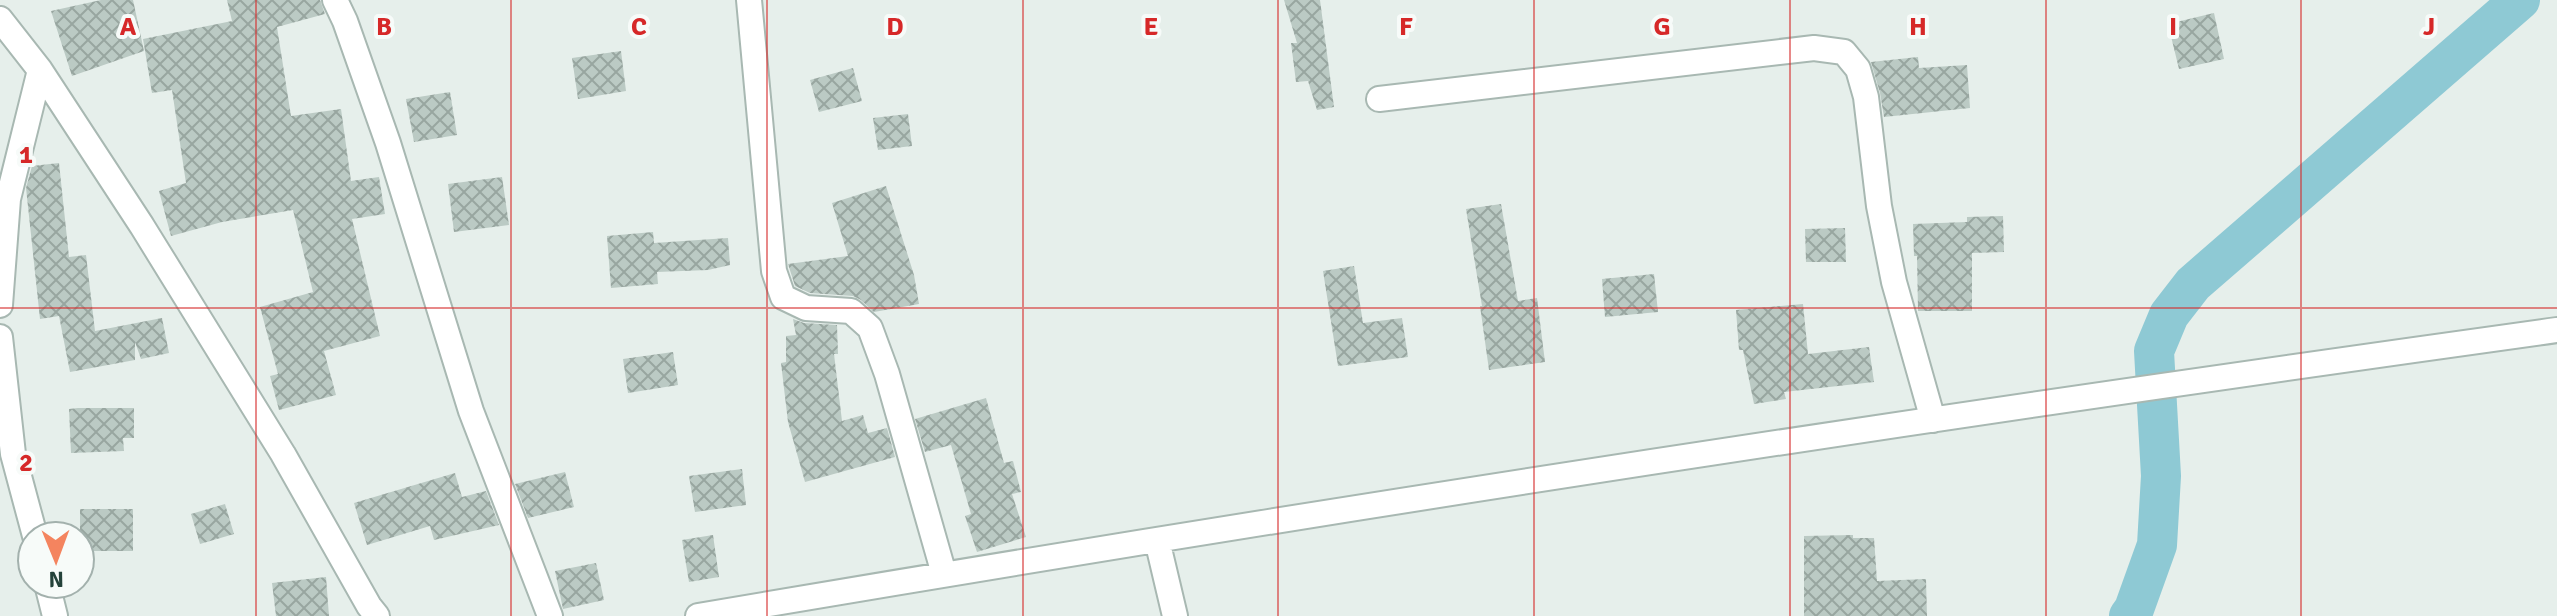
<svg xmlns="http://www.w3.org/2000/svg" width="2557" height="616" viewBox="0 0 2557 616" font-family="Signika,sans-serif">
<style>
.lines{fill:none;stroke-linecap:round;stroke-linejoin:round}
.canal{stroke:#8ec9d4;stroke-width:40}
.building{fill:url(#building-cross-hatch)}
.minor-casing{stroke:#a8b8b2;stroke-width:28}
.minor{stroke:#fff;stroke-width:24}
.grid{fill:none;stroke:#d62828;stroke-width:2;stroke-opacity:0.55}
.grid-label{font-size:26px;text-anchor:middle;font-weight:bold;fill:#d62828;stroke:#f7fbf9;stroke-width:8;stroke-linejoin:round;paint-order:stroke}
</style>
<defs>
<pattern id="building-cross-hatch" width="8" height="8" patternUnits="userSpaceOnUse" patternTransform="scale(2)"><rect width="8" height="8" fill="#bbcac4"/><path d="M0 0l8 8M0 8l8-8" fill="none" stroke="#98a6a0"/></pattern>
</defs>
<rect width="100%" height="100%" fill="#e6efeb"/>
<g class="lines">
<path class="canal" d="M 2129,616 L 2134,609 L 2157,545 L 2161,476 L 2154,351 L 2169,315 L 2193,284 L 2520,0"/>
</g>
<path class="building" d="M 101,0 L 133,0 L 144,51 L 72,76 L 51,11 Z
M 227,0 L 320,0 L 325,14 L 277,27 L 291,116 L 341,109 L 351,181 L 379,177 L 385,214 L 352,219 L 380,336 L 324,351 L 336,395 L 279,410 L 270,376 L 278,374 L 260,307 L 313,292 L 293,210 L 222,222 L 171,236 L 159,191 L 186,183 L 172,90 L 152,93 L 143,39 L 232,21 Z
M 1284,0 L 1320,0 L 1334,107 L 1317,110 L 1308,81 L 1296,82 L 1291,43 L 1297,43 Z
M 2214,13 L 2224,59 L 2179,69 L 2168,24 Z
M 621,51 L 626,91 L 578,99 L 572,58 Z
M 1918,57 L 1919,68 L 1967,65 L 1970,108 L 1884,117 L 1880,93 L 1871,62 Z
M 853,68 L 862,101 L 819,112 L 810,80 Z
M 450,92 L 457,135 L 414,142 L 406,99 Z
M 908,114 L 912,146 L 878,150 L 873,118 Z
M 59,163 L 69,257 L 86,255 L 95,331 L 162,318 L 169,353 L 141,359 L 135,342 L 135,360 L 70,372 L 59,316 L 40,319 L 26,188 L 32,166 Z
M 502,177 L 509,225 L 454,232 L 448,184 Z
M 886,186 L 914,275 L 919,304 L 874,312 L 861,300 L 853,296 L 810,293 L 795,286 L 788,264 L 848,256 L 832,203 Z
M 1501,204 L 1518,301 L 1537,298 L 1545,362 L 1489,370 L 1480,306 L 1482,306 L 1466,209 Z
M 2003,216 L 2004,252 L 1972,253 L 1972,311 L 1918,311 L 1917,256 L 1914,256 L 1913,224 L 1967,222 L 1967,217 Z
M 1845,228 L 1846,262 L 1806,262 L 1805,229 Z
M 653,232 L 654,243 L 728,238 L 730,265 L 708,270 L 657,272 L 658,284 L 611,288 L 607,236 Z
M 1354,266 L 1363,323 L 1402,318 L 1408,357 L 1338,366 L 1323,271 Z
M 1654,274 L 1658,312 L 1605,317 L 1602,279 Z
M 1803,304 L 1808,354 L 1869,347 L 1874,382 L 1784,392 L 1786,399 L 1754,404 L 1743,350 L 1739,350 L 1736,310 Z
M 793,319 L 804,323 L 837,325 L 838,354 L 834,354 L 842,421 L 863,415 L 868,433 L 887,428 L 895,457 L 805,482 L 788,422 L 781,363 L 786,362 L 786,336 L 796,335 Z
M 673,352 L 678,385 L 628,393 L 623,359 Z
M 986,398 L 1004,463 L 1013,461 L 1021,492 L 1012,494 L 1026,537 L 977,552 L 965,516 L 971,514 L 951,445 L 925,452 L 915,419 Z
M 78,408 L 134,408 L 134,438 L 123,438 L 124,451 L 71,453 L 69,409 Z
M 742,469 L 746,505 L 695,512 L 689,476 Z
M 565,472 L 574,507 L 528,518 L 515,484 Z
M 455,473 L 462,497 L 486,491 L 499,525 L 434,540 L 430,526 L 367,545 L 354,503 Z
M 225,504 L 234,534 L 200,544 L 191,514 Z
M 80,509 L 133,509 L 133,551 L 80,551 Z
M 713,535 L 719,577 L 689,582 L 682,540 Z
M 1853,535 L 1853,538 L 1874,538 L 1877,581 L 1926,579 L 1927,616 L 1804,616 L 1804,536 Z
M 596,563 L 604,600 L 563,609 L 555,571 Z
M 326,577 L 329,616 L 276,616 L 272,583 Z"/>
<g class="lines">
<g class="minor-casing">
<path id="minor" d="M 335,0 L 345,21 L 388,143 L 471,411 L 550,616
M 749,0 L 774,271 L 783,297 L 806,308 L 851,311 L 870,328 L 887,374 L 944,574
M 0,19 L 40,70 L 142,226 L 283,454 L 369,606 L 377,616
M 1379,99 L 1814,48 L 1844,52 L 1858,69 L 1866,97 L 1879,206 L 1894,282 L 1933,420
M 0,305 L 8,199 L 40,70
M 0,337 L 13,454 L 35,536
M 1157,540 L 1175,616
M 47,584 L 55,616
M 698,616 C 1316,511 1936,416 2557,330"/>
</g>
<use href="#minor" class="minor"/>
</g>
<path class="grid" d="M 256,0 L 256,616M 511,0 L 511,616M 767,0 L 767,616M 1023,0 L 1023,616M 1278,0 L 1278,616M 1534,0 L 1534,616M 1790,0 L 1790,616M 2046,0 L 2046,616M 2301,0 L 2301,616M 0,308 L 2557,308"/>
<g class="grid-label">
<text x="128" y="35">A</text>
<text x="384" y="35">B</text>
<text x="639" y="35">C</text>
<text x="895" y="35">D</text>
<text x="1151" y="35">E</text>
<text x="1406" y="35">F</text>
<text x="1662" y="35">G</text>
<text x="1918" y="35">H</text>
<text x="2173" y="35">I</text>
<text x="2429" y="35">J</text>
<text x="26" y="163">1</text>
<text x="26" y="471">2</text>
</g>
<g transform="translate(56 560) rotate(179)"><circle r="38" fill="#f7fbf9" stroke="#a3b1ad" stroke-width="2"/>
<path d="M0-6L14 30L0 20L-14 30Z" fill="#f4845f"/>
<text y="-12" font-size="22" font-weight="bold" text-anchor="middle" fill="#24423a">N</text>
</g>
</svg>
